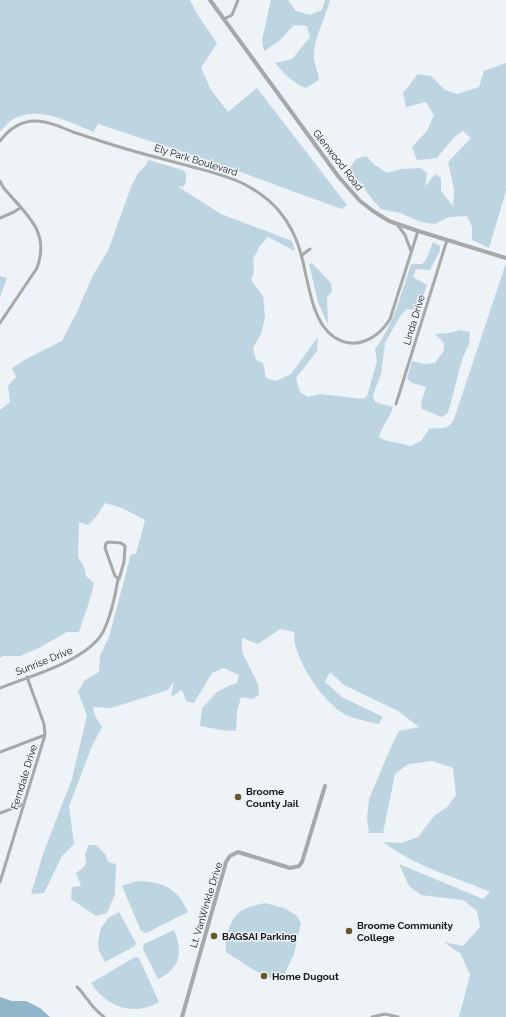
<svg xmlns="http://www.w3.org/2000/svg" width="506" height="1017" viewBox="0 0 506 1017" font-family="Raleway,sans-serif">
<style>
.green{fill:#bdd5e1}
.water{fill:#91b6c9}
.lines{fill:none;stroke-linecap:round;stroke-linejoin:round}
.minor{stroke:#a6a9aa;stroke-width:3}
.tertiary{stroke:#a6a9aa;stroke-width:4}
.poi-dot{fill:#675724;stroke:#edf3f6;stroke-width:1.5}
.labels{text-anchor:middle;dominant-baseline:central;stroke-width:3;stroke-linejoin:round;paint-order:stroke}
.street-label{font-size:10px;fill:#16181a;stroke:#edf3f6}
.poi-label{font-size:10px;font-weight:bold;fill:#16181a;stroke:#edf3f6;text-anchor:start}
</style>
<rect width="100%" height="100%" fill="#edf3f6"/>
<path class="green" d="M 0,0 L 190,0 L 197,14 L 217,43 L 201,68 L 211,90 L 228,112 L 257,88 L 347,205 L 342,209 L 281,187 L 214,162 L 98,124 L 94,131 L 96,133 C 70,123 39,104 12,120 C 7,123 4,128 0,131 Z
M 271,0 L 288,0 L 296,11 L 310,15 L 322,10 L 325,0 L 330,0 C 326,16 315,37 314,52 C 313,62 318,70 319,80 L 306,88 C 293,83 284,74 275,63 L 292,59 L 310,37 L 307,26 L 294,25 L 278,42 L 264,51 L 262,40 Z
M 506,63 L 506,191 L 489,248 L 472,240 L 472,227 L 467,216 L 449,217 L 435,224 L 421,222 L 400,213 L 381,209 L 368,194 L 362,184 L 348,171 L 356,159 L 366,156 L 375,165 L 387,173 L 401,169 L 421,168 L 427,173 L 425,187 L 435,174 L 441,178 L 441,191 L 453,206 L 454,189 L 448,162 L 471,138 L 463,131 L 454,137 L 437,158 L 417,160 L 412,147 L 427,131 L 434,115 L 426,102 L 406,107 L 403,93 L 418,74 L 431,76 L 445,90 L 457,94 L 479,87 L 484,71 Z
M 148,160 L 183,170 L 186,174 L 186,182 L 183,187 L 177,186 L 221,214 L 292,241 L 295,251 L 268,237 L 259,247 L 253,259 L 254,272 L 251,280 L 263,296 L 265,317 L 261,334 L 253,348 L 256,360 L 263,363 L 266,378 L 276,381 L 291,374 L 318,337 L 317,351 L 296,378 L 300,392 L 308,397 L 320,394 L 364,399 L 367,396 L 377,361 L 375,349 C 394,324 401,294 411,264 L 422,264 L 426,260 L 433,242 L 440,246 L 440,251 L 430,270 L 416,269 L 413,277 L 427,285 L 418,310 L 406,309 L 399,318 L 385,343 L 381,374 L 373,395 L 375,402 L 393,407 C 390,418 382,426 379,437 L 384,440 L 411,446 L 421,441 L 429,429 C 441,427 448,431 454,419 L 506,263 L 506,1017 L 459,1017 L 470,975 L 461,954 L 444,942 L 463,946 L 480,927 L 477,911 L 463,900 L 421,895 L 409,886 L 399,864 L 483,899 L 490,892 C 455,877 414,866 383,842 L 401,843 L 418,837 L 434,816 L 447,807 L 456,795 L 453,768 L 432,761 L 408,764 L 395,774 L 383,833 L 369,833 L 367,818 L 369,799 L 391,747 L 399,731 L 419,727 L 398,711 L 344,685 L 330,672 L 325,682 L 342,697 L 383,717 L 379,724 C 367,721 352,719 341,712 C 323,700 301,668 296,647 C 294,643 295,637 294,632 L 280,629 L 258,644 L 242,638 L 242,652 L 258,684 L 259,695 L 253,699 L 241,697 L 237,712 L 236,731 L 221,730 L 200,726 L 202,708 L 217,692 L 228,686 L 237,683 L 239,675 L 224,668 L 212,673 L 194,703 L 186,701 L 182,690 L 171,697 L 174,681 L 168,690 L 111,708 L 93,707 L 95,716 L 102,727 L 92,746 L 69,806 L 74,844 L 62,856 L 44,893 L 31,894 L 44,851 L 72,779 L 87,715 L 78,692 L 85,680 L 99,672 L 100,656 L 109,637 L 131,554 L 136,554 L 145,520 L 122,508 L 105,503 L 96,517 L 88,525 L 79,522 L 78,557 L 84,567 L 86,576 L 94,583 C 91,599 84,616 79,632 L 67,632 L 37,649 L 20,656 L 3,656 L 0,658 L 0,410 L 10,402 L 8,386 L 16,377 L 12,368 L 28,358 L 62,341 L 77,312 L 93,275 L 108,251 L 131,187 L 138,173 L 146,165 Z
M 312,263 L 331,283 L 332,292 L 327,297 L 328,325 L 318,302 L 309,264 Z
M 0,276 L 7,278 L 0,297 Z
M 460,330 L 470,332 L 469,344 L 462,360 L 448,413 L 442,417 L 422,409 L 421,404 L 426,387 L 412,383 L 407,379 L 412,361 L 425,364 L 435,363 L 444,350 L 444,343 L 435,334 L 450,333 Z
M 89,845 L 96,845 L 106,855 L 108,862 L 116,864 L 115,894 L 107,913 L 96,916 L 71,899 L 72,887 L 81,886 L 76,873 L 84,867 L 86,863 L 85,854 Z
M 137,881 C 163,882 177,887 188,912 L 146,933 L 141,931 L 122,886 Z
M 265,903 L 284,908 L 296,915 L 301,923 L 294,954 L 283,977 L 275,980 L 254,970 L 226,952 C 224,939 229,923 238,913 C 245,907 257,905 265,903 Z
M 119,912 L 136,943 L 135,946 L 105,962 L 99,951 L 98,942 L 101,928 L 108,918 Z
M 174,930 C 183,951 181,969 158,979 L 143,949 L 144,944 Z
M 135,957 L 139,958 L 159,1002 C 133,1017 107,1007 91,983 Z"/>
<path class="water" d="M 0,997 L 12,1001 L 26,1001 L 40,1008 L 50,1017 L 0,1017 Z"/>
<g class="lines">
<path class="minor" d="M 224,19 L 232,15 L 238,0
M 0,141 C 9,129 20,121 35,121 C 48,121 61,127 73,132 C 86,136 100,141 113,145 C 138,153 164,159 189,166 C 207,171 226,175 244,184 C 257,191 270,200 279,211 C 290,224 297,239 301,254 C 308,278 311,322 334,337 C 355,351 378,339 390,319 L 418,231
M 0,181 L 3,187 C 24,213 51,230 37,268 L 0,323
M 0,218 L 14,212 L 20,208
M 397,224 L 405,235 L 411,251
M 302,255 L 310,249
M 396,404 L 447,240
M 108,542 L 121,543 L 125,546 L 124,562 L 119,579 L 115,576 L 105,548 L 106,543 Z
M 0,688 C 30,676 87,661 103,632 C 111,616 115,597 118,579
M 0,752 L 45,735
M 0,813 L 24,804
M 0,882 L 45,735 L 44,724 L 27,677
M 77,987 C 82,991 84,996 88,1000 C 92,1007 98,1012 104,1017
M 372,1017 L 385,1014 L 398,1017"/>
<path class="tertiary" d="M 210,0 L 338,176 L 360,201 L 373,211 L 389,221 L 418,231 L 506,258
M 182,1017 L 226,862 L 230,856 L 238,852 L 290,868 L 299,866 L 302,862 L 325,786"/>
</g>
<g class="poi-dot">
<circle cx="238" cy="797" r="4"/>
<circle cx="349" cy="931" r="4"/>
<circle cx="214" cy="936" r="4"/>
<circle cx="264" cy="976" r="4"/>
</g>
<g class="labels">
<g class="street-label">
<text transform="translate(196 160) rotate(17)">Ely Park Boulevard</text>
<text transform="translate(338 160) rotate(52)">Glenwood Road</text>
<text transform="translate(414 320) rotate(-73)">Linda Drive</text>
<text transform="translate(44 661) rotate(-22)">Sunrise Drive</text>
<text transform="translate(24 777) rotate(-73)">Ferndale Drive</text>
<text transform="translate(206 905) rotate(-73)">Lt. VanWinkle Drive</text>
</g>
<g class="poi-label">
<text x="246" y="791">Broome<tspan x="246" dy="12">County Jail</tspan></text>
<text x="357" y="925">Broome Community<tspan x="357" dy="12">College</tspan></text>
<text x="222" y="936">BAGSAI Parking</text>
<text x="272" y="976">Home Dugout</text>
</g>
</g>
</svg>
